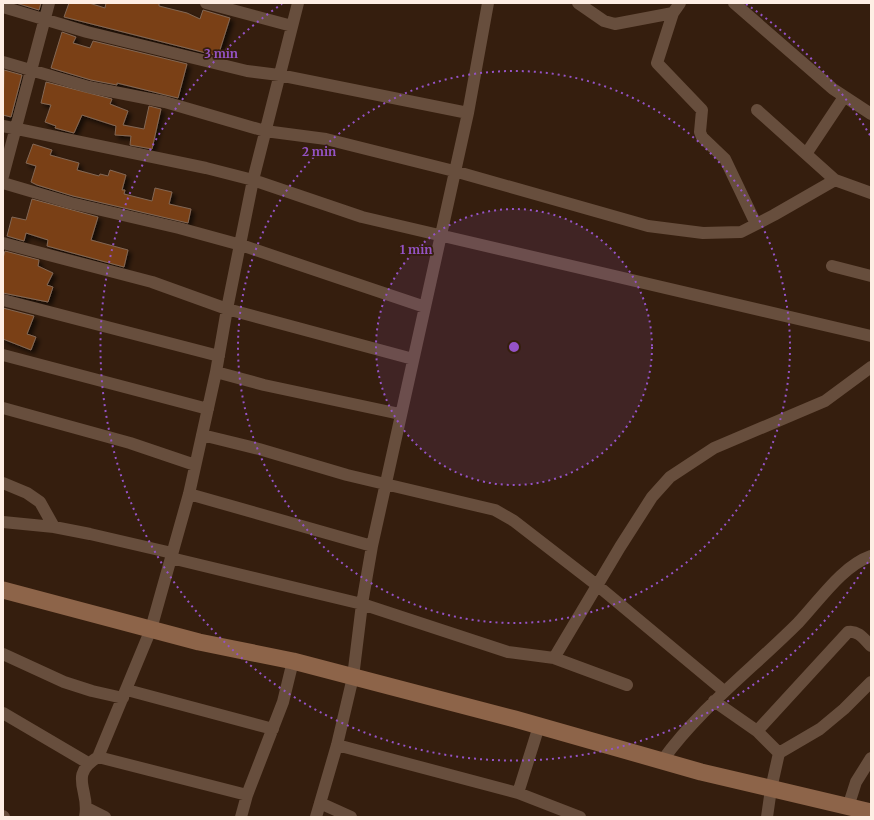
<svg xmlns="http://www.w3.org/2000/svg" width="874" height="820" viewBox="0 0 874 820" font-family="Merriweather,serif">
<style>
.building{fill:#7a4113;stroke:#836755;filter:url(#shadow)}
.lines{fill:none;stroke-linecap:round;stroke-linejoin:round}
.street{stroke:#674e3d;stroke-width:12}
.secondary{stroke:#8d6449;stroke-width:17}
.ring{fill:none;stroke:#9553c6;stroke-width:2;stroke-dasharray:2 4}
.centre{fill:#9553c6;stroke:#351e0e;stroke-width:2}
.ring-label{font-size:12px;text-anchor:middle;font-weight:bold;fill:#9553c6;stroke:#351e0e;stroke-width:3.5;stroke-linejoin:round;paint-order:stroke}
</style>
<defs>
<filter id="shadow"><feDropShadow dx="3.5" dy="3.5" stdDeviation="2" flood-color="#0009"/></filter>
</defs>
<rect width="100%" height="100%" fill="#351e0e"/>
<path class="building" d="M 16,3 L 41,3 L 39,10 Z
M 69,3 L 89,3 L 105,8 L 106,3 L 159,3 L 159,6 L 187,13 L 200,19 L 203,10 L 230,18 L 218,56 L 64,17 Z
M 62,32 L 76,37 L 73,43 L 90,48 L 93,41 L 187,64 L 178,98 L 117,83 L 117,85 L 91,80 L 51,68 Z
M 4,70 L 22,75 L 11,117 L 3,115 Z
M 46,82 L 112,99 L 110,104 L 128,111 L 123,125 L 144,129 L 149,106 L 161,109 L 152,149 L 130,145 L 131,136 L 115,135 L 116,126 L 82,115 L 74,133 L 55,128 L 56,126 L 45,122 L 51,105 L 41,103 Z
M 33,144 L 52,150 L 50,155 L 79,163 L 77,170 L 99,176 L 100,174 L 108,176 L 110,170 L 126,175 L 122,190 L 125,190 L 124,194 L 152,201 L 155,188 L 172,192 L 169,204 L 191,209 L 188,223 L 73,196 L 37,185 L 31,182 L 36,166 L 26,163 Z
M 32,199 L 98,217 L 91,240 L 128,250 L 124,267 L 47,246 L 48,240 L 26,233 L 24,241 L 7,236 L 12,217 L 26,220 Z
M 5,251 L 39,260 L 38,266 L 53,273 L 47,285 L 53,287 L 48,302 L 3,293 L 3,258 Z
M 3,308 L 34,316 L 27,334 L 36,337 L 31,350 L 3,339 Z"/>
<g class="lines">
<path class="street" d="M 206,3 L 292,26
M 298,3 L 253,180 L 227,309 L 413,359
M 578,3 L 604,21 L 615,24 L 673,13 L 680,3
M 734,3 L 833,89 L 871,114
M 3,7 L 87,32 L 247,71 L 279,75 L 468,113
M 673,13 L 657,63 L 702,110 L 700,132 L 702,137 L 725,159 L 756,224
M 3,62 L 89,87 L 165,102 L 265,131 L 326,139 L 454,171 L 648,226 L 703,233 L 741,232 L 774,215 L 835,180
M 757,110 L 835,180 L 871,193
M 3,126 L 206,168 L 253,180 L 362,217 L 871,336
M 806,154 L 844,97
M 3,176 L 49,3
M 3,183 L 71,203 L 179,228 L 241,245 L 425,307
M 3,243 L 152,282 L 227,309 L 216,372 L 189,494 L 151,629 L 98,757 C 67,776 91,791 85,817
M 832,266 L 871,276
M 3,300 L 219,356
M 3,355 L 208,409
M 216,372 L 264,385 L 400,414
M 3,408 L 130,443 L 195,465
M 202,435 L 259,449 L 347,475 L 495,510 L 514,521 L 598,586 L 724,691
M 3,483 L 27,493 L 40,502 L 54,527
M 189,494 L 372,546
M 3,522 L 54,527 L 90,534 L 172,553
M 171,558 L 362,604 L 508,652 L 554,658 L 627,685
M 3,654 L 64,682 L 92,691 L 123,698
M 554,658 L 620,547 L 652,497 L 670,477 L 714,448 L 825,401 L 871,367
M 127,690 L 273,729
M 714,701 L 757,731 L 779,753 L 771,789 L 767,817
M 3,713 L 88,763
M 757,731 L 848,632 C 858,630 864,639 871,646
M 337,745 L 518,793 L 539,726
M 779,753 L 820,729 L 844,709 L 871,682
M 98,757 L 247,795
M 662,761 C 700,708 752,669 798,623 C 819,601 842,566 871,556
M 518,793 L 580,817
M 320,803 L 351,817
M 848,807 L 856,782 L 871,758
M 87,808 L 105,817
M 3,816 L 4,817
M 241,817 L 247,795 L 283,702 L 293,661
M 316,817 L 337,745 L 353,677 L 362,604 L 372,546 L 468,113 L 488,3"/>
<path class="secondary" d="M 3,590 L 199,642 L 293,661 L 515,719 L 701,772 L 871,812"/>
</g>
<circle cx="514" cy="347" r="138" fill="#9553c6" fill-opacity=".12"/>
<g class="ring">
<circle cx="514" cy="347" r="138"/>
<circle cx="514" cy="347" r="276"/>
<path d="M871 557A414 414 0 1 1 282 4M746 4A414 414 0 0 1 871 137"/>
</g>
<circle cx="514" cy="347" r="6" class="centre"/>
<g class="ring-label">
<text x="221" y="58">3 min</text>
<text x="319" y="156">2 min</text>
<text x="416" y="254">1 min</text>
</g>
<rect width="874" height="820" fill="none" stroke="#feeee4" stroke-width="8"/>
</svg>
